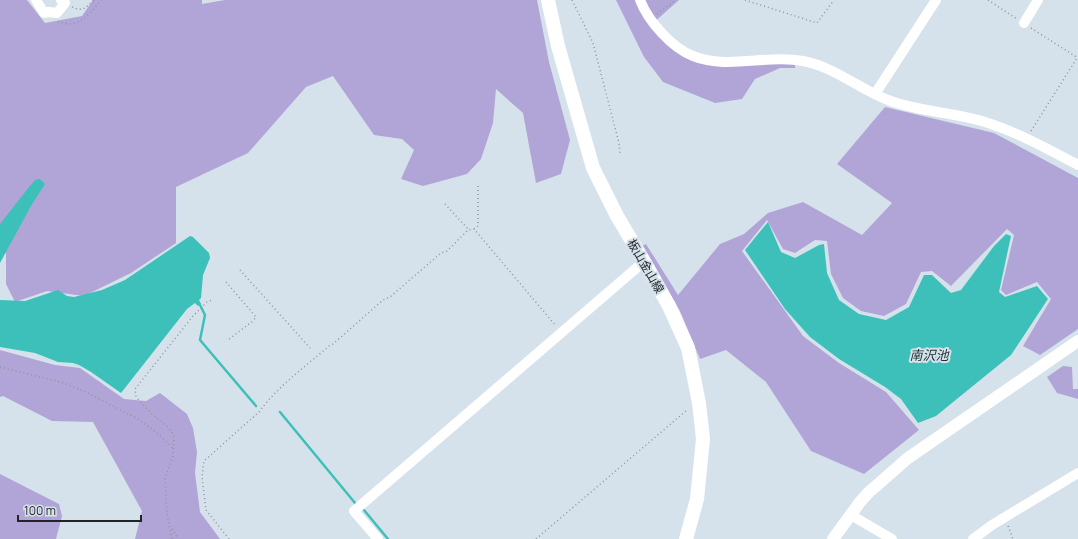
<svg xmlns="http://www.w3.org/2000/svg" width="1078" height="539" viewBox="0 0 1078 539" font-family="Manrope,'Noto Sans JP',sans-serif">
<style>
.green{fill:#b1a5d7}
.water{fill:#3ec0ba}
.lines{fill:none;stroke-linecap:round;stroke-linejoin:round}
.stream{stroke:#3ec0ba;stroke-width:2.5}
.path{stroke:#8d959c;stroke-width:1.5;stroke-dasharray:1 3;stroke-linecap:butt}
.minor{stroke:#fff;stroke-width:10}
.tertiary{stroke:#fff;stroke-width:12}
.secondary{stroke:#fff;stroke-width:14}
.labels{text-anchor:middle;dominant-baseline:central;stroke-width:4;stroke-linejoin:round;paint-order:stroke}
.street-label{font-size:12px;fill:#202427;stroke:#d6e2eb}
.water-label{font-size:13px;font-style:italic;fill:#192f2d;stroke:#d6e2eb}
</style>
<rect width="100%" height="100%" fill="#d6e2eb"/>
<path class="green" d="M 0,0 L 27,0 L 45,23 L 82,16 L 93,0 L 202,0 L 202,4 L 225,0 L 537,0 L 549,62 L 570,140 L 561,174 L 536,183 L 523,113 L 496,89 L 493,123 L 481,159 L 467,174 L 423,186 L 401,179 L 414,150 L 402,139 L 374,135 L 333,76 L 306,87 L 248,153 L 176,187 L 176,243 L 131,273 L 84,296 L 47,291 L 15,302 L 6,284 L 6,253 L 0,255 Z
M 616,0 L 679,0 L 652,24 L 687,56 L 795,63 L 795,68 L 780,68 L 755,79 L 742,99 L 715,103 L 663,82 L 644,57 Z
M 885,107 L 994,133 L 1078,178 L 1078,329 L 1040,355 L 1023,346 L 1051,299 L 1037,282 L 1006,295 L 1001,290 L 1014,235 L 1007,229 L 951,286 L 932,271 L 921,272 L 906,304 L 884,316 L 861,311 L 843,298 L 831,274 L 827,241 L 815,240 L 795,253 L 783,249 L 767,220 L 742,251 L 803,336 L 839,363 L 886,392 L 919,430 L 864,474 L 811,451 L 766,382 L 726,350 L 700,359 L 680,311 L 642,246 L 646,244 L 678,295 L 720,244 L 744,234 L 768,213 L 803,202 L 862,235 L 892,203 L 837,164 Z
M 0,350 L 55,365 L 80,368 L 124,399 L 146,401 L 160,393 L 187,414 L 193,428 L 197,452 L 195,473 L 200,512 L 220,539 L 135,539 L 142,511 L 93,422 L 52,421 L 3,396 L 0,397 Z
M 1063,366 L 1072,367 L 1073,389 L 1078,389 L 1078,399 L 1057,393 L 1047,377 Z
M 0,474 L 59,504 L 62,516 L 56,539 L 0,539 Z"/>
<path class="water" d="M 40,179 L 45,184 L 31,206 L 0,263 L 0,224 L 29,187 L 35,180 Z
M 768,222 L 781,252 L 795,258 L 819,245 L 824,244 L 827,273 L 839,300 L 859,314 L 886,320 L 909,307 L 924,275 L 932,275 L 951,293 L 961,290 L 994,246 L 1006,234 L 1011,236 L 999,292 L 1005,297 L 1037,286 L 1048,299 L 1011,355 L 936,416 L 918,423 L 901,399 L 885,387 L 839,359 L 810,337 L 785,309 L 745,250 Z
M 190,236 L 193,237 L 209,253 L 210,258 L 203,275 L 201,298 L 199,300 L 201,304 L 198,306 L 195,303 L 187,309 L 121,393 L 91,372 L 79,365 L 73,363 L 58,362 L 35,353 L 0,347 L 0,300 L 25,301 L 58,290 L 67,296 L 74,297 L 102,290 L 125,280 Z"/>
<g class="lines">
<path class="stream" d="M 199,303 L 205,315 L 200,340 L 256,406
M 280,412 L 355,503
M 364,510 L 388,539"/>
<path class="path" d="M 572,0 L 593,43 L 619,143 L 620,154
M 745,0 L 817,23 L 834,0
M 988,0 L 1017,19
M 72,7 C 84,12 85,8 94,0
M 657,14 L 676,0
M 58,22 C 62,23 67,24 71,24 C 84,22 94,9 101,0
M 1031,28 L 1078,58
M 1031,131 L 1077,58
M 445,204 L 468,229
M 474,229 L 478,226 L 478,184
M 240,270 L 310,348
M 226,282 L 256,317 L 253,321 L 228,340
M 0,367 L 64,383 L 90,394 L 136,418 L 156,432 L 174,449
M 1008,526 L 1013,539
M 172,529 L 179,539
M 172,539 L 167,514 L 165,478 L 173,456 L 174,438 L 172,432 L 167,426 L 151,413 L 136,397 L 135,389 L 193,316 L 207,302 L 212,300
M 229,539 L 206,510 L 202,477 L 204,461 L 259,412 C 278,386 305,367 329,346 L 333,344 L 383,300 L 390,297 L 441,253 L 447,251 L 468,230 L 474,229 L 556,326
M 536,539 L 687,410"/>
<path class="minor" d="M 36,0 L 44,13 L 49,12 L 57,13 L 65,3 L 61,0
M 640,0 C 648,21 672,48 693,56 C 728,70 767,54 803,61 C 835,67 859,89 888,100 C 919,112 953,112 985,122 C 1017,132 1048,149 1078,165
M 1024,23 L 1038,0
M 875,94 L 936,0
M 851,515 L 892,539
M 378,539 L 354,511 L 640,265 L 645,263
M 973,539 L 992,525 L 1078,473"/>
<path class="tertiary" d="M 833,539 L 860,502 L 868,493 L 908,458 L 1078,341"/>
<path class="secondary" d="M 548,0 L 558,46 L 593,168 L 617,216 L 645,263 L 669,306 L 688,348 L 699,403 L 703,439 L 697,499 L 686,539"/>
</g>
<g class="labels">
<g class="street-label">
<text transform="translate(646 266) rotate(60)">板山金山線</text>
</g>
<g class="water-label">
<text x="929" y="355">南沢池</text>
</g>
</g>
<path d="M18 515v6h123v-6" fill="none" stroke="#202427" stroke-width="2"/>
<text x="24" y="515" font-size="12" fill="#202427" stroke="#d6e2eb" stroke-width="3" paint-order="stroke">100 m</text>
</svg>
